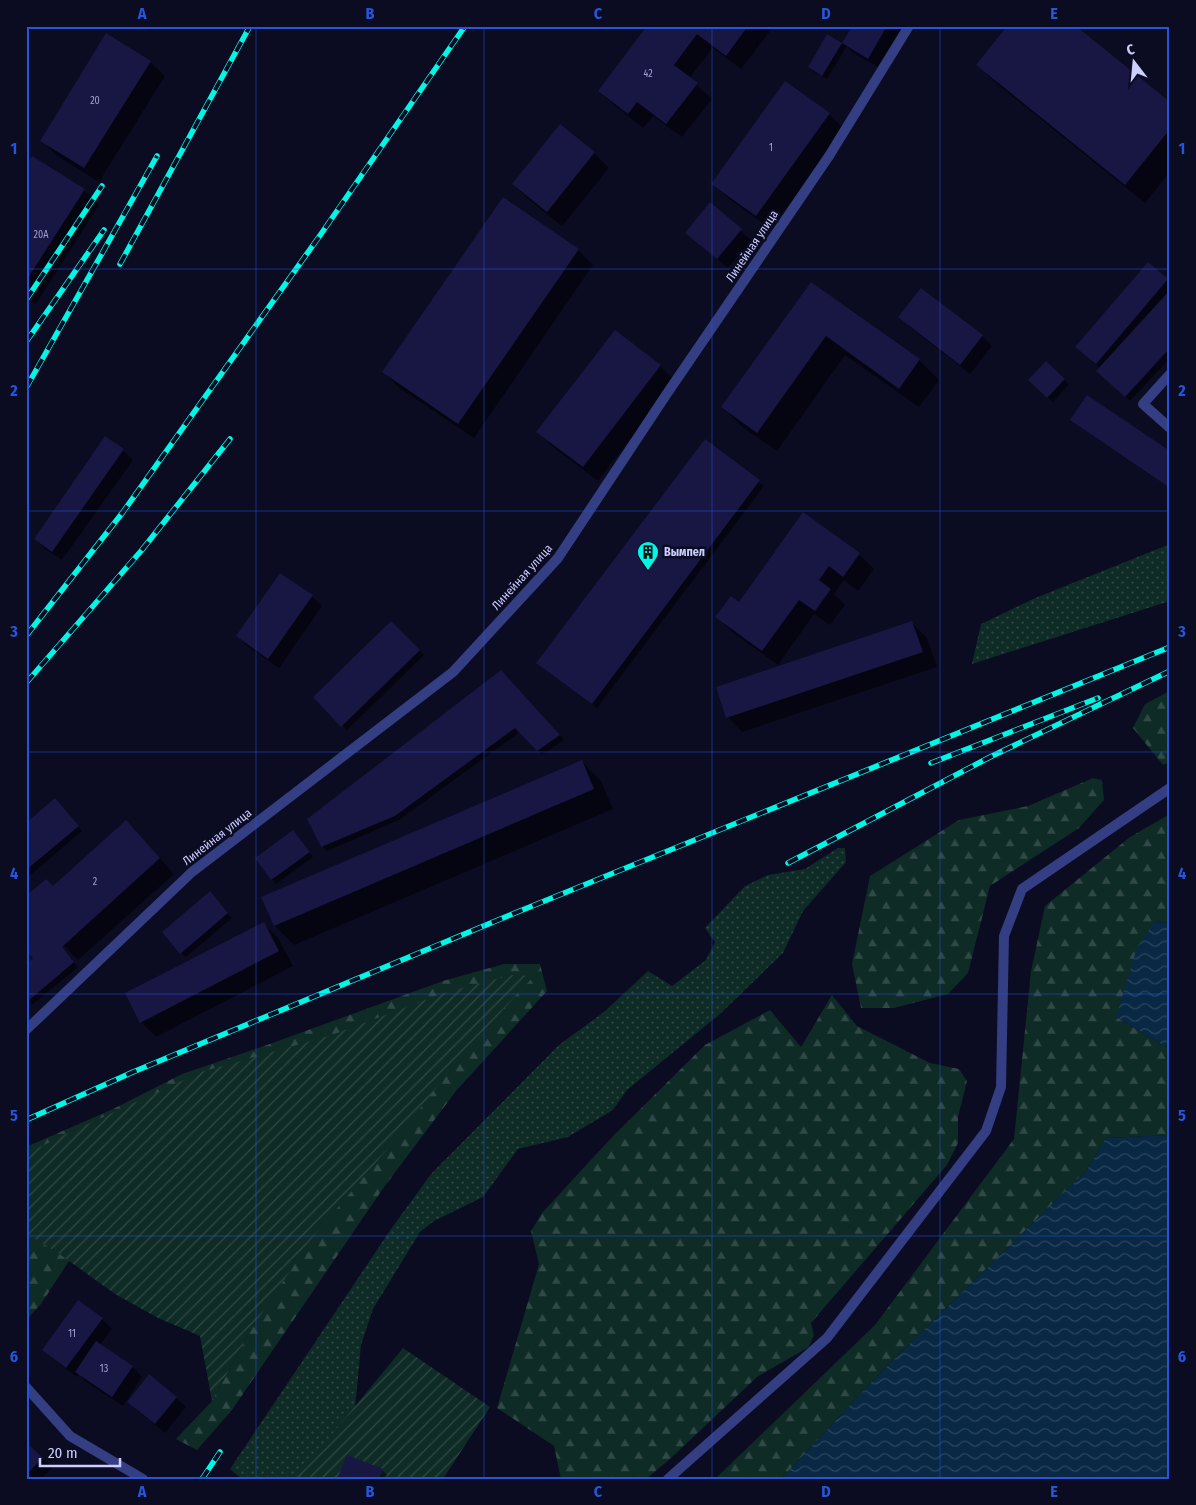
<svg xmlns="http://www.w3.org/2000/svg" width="1196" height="1505" viewBox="0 0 1196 1505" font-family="'Fira Sans Condensed',sans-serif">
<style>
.grass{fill:url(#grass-dots)}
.forest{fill:url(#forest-firs)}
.garden{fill:url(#garden-furrows)}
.water{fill:url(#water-waves)}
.shadow{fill:#0007}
.building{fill:#181643}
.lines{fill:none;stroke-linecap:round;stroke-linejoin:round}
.service{stroke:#333e83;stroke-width:10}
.minor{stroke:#333e83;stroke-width:10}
.rail-casing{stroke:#00f6e5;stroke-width:5.5}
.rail{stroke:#0b0b21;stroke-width:4;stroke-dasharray:11;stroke-linecap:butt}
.grid{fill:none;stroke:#2654da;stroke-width:1;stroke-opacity:0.55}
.labels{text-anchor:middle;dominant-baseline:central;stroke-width:5;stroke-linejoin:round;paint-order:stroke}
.number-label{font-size:10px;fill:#9ea0d0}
.street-label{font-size:12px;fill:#cbceff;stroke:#0b0b21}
.poi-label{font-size:12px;font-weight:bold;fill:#cbceff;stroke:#0b0b21;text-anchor:start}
.neatline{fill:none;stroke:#2654da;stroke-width:2}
.grid-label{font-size:16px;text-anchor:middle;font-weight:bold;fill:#2654da}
</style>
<defs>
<pattern id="grass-dots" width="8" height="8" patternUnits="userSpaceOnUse" patternTransform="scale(1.25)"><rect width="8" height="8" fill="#0e2b25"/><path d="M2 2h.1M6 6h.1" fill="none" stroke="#304946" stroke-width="1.8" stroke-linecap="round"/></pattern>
<pattern id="forest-firs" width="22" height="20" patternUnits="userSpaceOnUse" patternTransform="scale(1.25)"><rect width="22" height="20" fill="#0e2b25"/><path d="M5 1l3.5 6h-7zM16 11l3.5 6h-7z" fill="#304946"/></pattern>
<pattern id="garden-furrows" width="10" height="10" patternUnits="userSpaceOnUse" patternTransform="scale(1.25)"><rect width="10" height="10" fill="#0e2b25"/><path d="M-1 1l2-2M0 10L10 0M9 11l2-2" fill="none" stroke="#304946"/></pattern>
<pattern id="water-waves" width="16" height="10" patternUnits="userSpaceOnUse" patternTransform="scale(1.25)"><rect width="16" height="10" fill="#082843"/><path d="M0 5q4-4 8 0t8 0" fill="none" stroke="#2b465f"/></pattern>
</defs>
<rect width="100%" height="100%" fill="#0b0b21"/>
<path class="grass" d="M 1170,544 L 1170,601 L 972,664 L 981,624 L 1033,599 Z
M 838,848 L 845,848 L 846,862 L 803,911 L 783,953 L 720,1014 L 627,1090 L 613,1110 L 568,1137 L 518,1149 L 483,1197 L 434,1221 L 420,1232 L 373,1309 L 361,1345 L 355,1409 L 312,1479 L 242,1479 L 230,1469 L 391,1229 L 431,1174 L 559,1045 L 604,1012 L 648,971 L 672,986 L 706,960 L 715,942 L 705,928 L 745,886 L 768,875 L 805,869 Z"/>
<path class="forest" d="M 1170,691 L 1170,762 L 1163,765 L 1133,728 L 1145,704 Z
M 1093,778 L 1102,780 L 1104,800 L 1079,828 L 990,886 L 968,973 L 948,994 L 894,1008 L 861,1008 L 852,964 L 870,876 L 959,820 L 1028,806 Z
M 1170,814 L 1170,923 L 1154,922 L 1116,1017 L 1170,1049 L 1170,1135 L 1106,1138 L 1087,1170 L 884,1369 L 781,1479 L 715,1479 L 875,1325 L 1014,1139 L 1031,971 L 1045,906 L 1130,837 Z
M 504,964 L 540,964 L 547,991 L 456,1091 L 382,1190 L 232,1410 L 197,1450 L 176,1439 L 212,1401 L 250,1331 L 292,1267 L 69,1261 L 41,1304 L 26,1320 L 26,1147 L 113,1109 L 182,1074 L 267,1045 L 443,981 Z
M 832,995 L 857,1026 L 930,1063 L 959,1069 L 967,1081 L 958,1117 L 958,1143 L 947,1165 L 811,1323 L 814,1335 L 809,1347 L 757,1377 L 670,1459 L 646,1479 L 561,1479 L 554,1446 L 497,1408 L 539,1264 L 531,1231 L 542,1213 L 613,1136 L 705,1045 L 770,1010 L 801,1047 Z"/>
<path class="garden" d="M 512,975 L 534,976 L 467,1049 L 400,1134 L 312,1238 L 250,1331 L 212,1401 L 200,1336 L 158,1318 L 115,1294 L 58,1253 L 26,1233 L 26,1154 L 64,1135 L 201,1072 L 329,1036 L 447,992 Z
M 403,1348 L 490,1407 L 443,1479 L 295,1479 Z"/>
<path class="water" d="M 1154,922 L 1170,923 L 1170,1049 L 1116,1017 L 1137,948 Z
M 1170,1135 L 1170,1479 L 781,1479 L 884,1369 L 1087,1170 L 1106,1138 Z"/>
<path class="shadow" d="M 648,26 L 774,26 L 741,69 L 713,48 L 689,78 L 712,99 L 682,137 L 653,116 L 643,128 L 614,105 L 599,91 Z
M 853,26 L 903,26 L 878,67 L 853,53 L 847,46 L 827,79 L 814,72 L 809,67 L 828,36 L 842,45 Z
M 150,62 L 165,76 L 99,182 L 56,155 L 41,140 Z
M 977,65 L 1170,103 L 1170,172 L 1145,203 L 997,84 Z
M 829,114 L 844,129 L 771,229 L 728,198 L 713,184 Z
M 594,153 L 609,168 L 562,226 L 528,199 L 513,184 Z
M 32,157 L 84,190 L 99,205 L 36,304 L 26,298 L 26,166 Z
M 503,198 L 578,250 L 593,265 L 474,438 L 398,387 L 384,372 Z
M 710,204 L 751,240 L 728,268 L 686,233 Z
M 1167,280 L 1170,283 L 1170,358 L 1130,401 L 1102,375 L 1100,368 L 1087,356 Z
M 811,283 L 919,360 L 939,380 L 919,407 L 845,355 L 777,451 L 742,427 L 723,407 Z
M 922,289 L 982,336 L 992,346 L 970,374 L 910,327 L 900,317 Z
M 1046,362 L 1069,384 L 1053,402 L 1029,380 Z
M 660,366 L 675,381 L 598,481 L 553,447 L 538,432 Z
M 1072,420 L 1170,453 L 1170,488 L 1076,424 Z
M 705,441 L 764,486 L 597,708 L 543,667 Z
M 123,450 L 133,460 L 62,560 L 45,549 L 35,539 Z
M 803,514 L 859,554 L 874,569 L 858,591 L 844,580 L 834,594 L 845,605 L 830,625 L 814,614 L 778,665 L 732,632 L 717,617 L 739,604 Z
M 312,596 L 322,606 L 279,668 L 247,646 L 238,636 Z
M 391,622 L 424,655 L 347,730 L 314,697 Z
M 912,623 L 927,638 L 937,667 L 742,732 L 728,717 Z
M 506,676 L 564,740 L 542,755 L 520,732 L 399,820 L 327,851 L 322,846 Z
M 581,761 L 601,781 L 613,809 L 294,945 L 275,926 Z
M 60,805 L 82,831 L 26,879 L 26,825 Z
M 293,831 L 313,857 L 276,884 L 272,879 Z
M 140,836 L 174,874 L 78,960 L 62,944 L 60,946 L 78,967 L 32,1005 L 26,999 L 26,965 L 34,958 L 53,888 Z
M 214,897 L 232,918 L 186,957 L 181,953 Z
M 263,923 L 278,938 L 293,966 L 156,1037 L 141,1022 Z
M 79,1302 L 102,1319 L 112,1329 L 100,1345 L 133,1367 L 142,1377 L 123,1406 L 86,1382 L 79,1374 L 77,1377 L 53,1359 L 43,1350 Z
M 176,1398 L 186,1407 L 165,1433 L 138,1411 L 128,1402 Z
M 26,1444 L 52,1468 L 41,1479 L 26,1479 Z
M 382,1470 L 387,1475 L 385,1479 L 339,1479 Z"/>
<path class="building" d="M 647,26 L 748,26 L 726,56 L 697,34 L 674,65 L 698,83 L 666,124 L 637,102 L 628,114 L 598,91 Z
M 852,26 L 887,26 L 868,59 L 842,43 Z
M 1007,26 L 1076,26 L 1170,102 L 1170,129 L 1125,185 L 976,65 Z
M 106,33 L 151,61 L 84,168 L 40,141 Z
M 827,34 L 842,43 L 822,76 L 808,67 Z
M 785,81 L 830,113 L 756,216 L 711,184 Z
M 560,124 L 595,152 L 547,212 L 512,184 Z
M 32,156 L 85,189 L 26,281 L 26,164 Z
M 503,197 L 579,249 L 458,424 L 382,372 Z
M 710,202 L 742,229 L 717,259 L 685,233 Z
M 1148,262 L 1168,279 L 1096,364 L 1075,347 Z
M 811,282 L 920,359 L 899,389 L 826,336 L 757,433 L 721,407 Z
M 921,288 L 983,335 L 960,365 L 898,317 Z
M 1170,290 L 1170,348 L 1125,397 L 1096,371 Z
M 615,330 L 661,365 L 583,467 L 536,432 Z
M 1046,361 L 1065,379 L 1047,398 L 1028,380 Z
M 1087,395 L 1170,451 L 1170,488 L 1070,420 Z
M 105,436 L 124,449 L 52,552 L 34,539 Z
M 705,439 L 760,480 L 592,704 L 536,663 Z
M 803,512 L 860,553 L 843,577 L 829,566 L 819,580 L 831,589 L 815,611 L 799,600 L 762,651 L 715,617 L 731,596 L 739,602 Z
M 280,573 L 313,595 L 268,659 L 236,636 Z
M 391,621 L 420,650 L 341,727 L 313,697 Z
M 912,621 L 923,652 L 726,718 L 716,687 Z
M 501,670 L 560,735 L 537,751 L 515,728 L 395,816 L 321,847 L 307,819 Z
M 582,760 L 594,789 L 274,926 L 261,897 Z
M 55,798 L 79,826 L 26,870 L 26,823 Z
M 126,820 L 160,858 L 62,947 L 74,962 L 27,1002 L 26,964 L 33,958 L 26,951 L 26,896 L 46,879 L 53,886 Z
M 293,830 L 310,852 L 271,880 L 255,858 Z
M 210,891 L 228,913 L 180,954 L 162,932 Z
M 264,922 L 279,951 L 140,1023 L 125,993 Z
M 78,1300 L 103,1318 L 66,1368 L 42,1350 Z
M 96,1341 L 133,1366 L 112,1397 L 75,1372 Z
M 149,1374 L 177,1397 L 155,1424 L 127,1402 Z
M 26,1442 L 43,1458 L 26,1475 Z
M 347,1455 L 383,1469 L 379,1479 L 337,1479 Z"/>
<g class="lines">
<path class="service" d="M 1170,374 L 1143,404 L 1170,428"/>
<path class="minor" d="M 26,1030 L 192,872 L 453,672 L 558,558 L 666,395 L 829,156 L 909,26
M 26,1387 L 70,1436 L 143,1479
M 668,1479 L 827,1338 L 986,1131 L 1001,1087 L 1004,936 L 1022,889 L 1170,788"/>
<g class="rail-casing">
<path id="rail" d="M 120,264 L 250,26
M 26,300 L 102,186
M 26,342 L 104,230
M 26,388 L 157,156
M 26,636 L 123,512 L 321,234 L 465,26
M 26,683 L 141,551 L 230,439
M 931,763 L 1098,698
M 788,863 L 992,756 L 1170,671
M 26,1120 L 133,1072 L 510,915 L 1170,647
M 202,1479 L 220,1452"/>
</g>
<use href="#rail" class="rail"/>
</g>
<path class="grid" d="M 256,26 L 256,1479M 484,26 L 484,1479M 712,26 L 712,1479M 940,26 L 940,1479M 26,269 L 1170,269M 26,511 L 1170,511M 26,752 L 1170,752M 26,994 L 1170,994M 26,1236 L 1170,1236"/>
<defs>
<g id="building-pin" transform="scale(1.125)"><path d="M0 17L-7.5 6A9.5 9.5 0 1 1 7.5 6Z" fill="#00f6e5" stroke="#0b0b21"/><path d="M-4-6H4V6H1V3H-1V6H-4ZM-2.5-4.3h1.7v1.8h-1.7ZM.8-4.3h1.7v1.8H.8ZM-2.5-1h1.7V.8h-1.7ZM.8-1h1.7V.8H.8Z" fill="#111"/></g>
</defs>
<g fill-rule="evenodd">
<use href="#building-pin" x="648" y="552"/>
</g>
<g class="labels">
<g class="number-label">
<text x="648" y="74">42</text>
<text x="95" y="101">20</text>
<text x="771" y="148">1</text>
<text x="41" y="235">20А</text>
<text x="95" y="882">2</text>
<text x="72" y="1334">11</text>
<text x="104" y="1369">13</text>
</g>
<g class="street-label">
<text transform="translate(752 246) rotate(-56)">Линейная улица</text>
<text transform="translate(522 577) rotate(-48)">Линейная улица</text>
<text transform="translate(217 837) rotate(-38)">Линейная улица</text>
</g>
<g class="poi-label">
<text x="664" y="552">Вымпел</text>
</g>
</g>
<rect width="1196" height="1505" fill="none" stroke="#0b0b21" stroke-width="55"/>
<g transform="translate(1134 62) rotate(344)" stroke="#0b0b21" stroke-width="4" paint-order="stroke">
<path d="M0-4L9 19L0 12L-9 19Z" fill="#cbceff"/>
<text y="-8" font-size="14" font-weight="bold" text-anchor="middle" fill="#cbceff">С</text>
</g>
<path d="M40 1458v8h80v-8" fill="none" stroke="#cbceff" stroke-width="2.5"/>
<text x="48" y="1458" font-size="15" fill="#cbceff" stroke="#0b0b21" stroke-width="4" paint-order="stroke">20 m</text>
<rect x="28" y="28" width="1140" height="1450" class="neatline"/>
<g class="grid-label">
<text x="142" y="19">A</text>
<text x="370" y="19">B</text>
<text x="598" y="19">C</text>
<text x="826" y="19">D</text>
<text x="1054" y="19">E</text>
<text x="14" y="154">1</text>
<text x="1182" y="154">1</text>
<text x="14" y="396">2</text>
<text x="1182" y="396">2</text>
<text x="14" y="637">3</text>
<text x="1182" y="637">3</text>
<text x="14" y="879">4</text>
<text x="1182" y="879">4</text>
<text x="14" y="1121">5</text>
<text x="1182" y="1121">5</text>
<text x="14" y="1362">6</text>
<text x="1182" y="1362">6</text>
<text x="142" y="1497">A</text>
<text x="370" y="1497">B</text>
<text x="598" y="1497">C</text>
<text x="826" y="1497">D</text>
<text x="1054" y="1497">E</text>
</g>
</svg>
